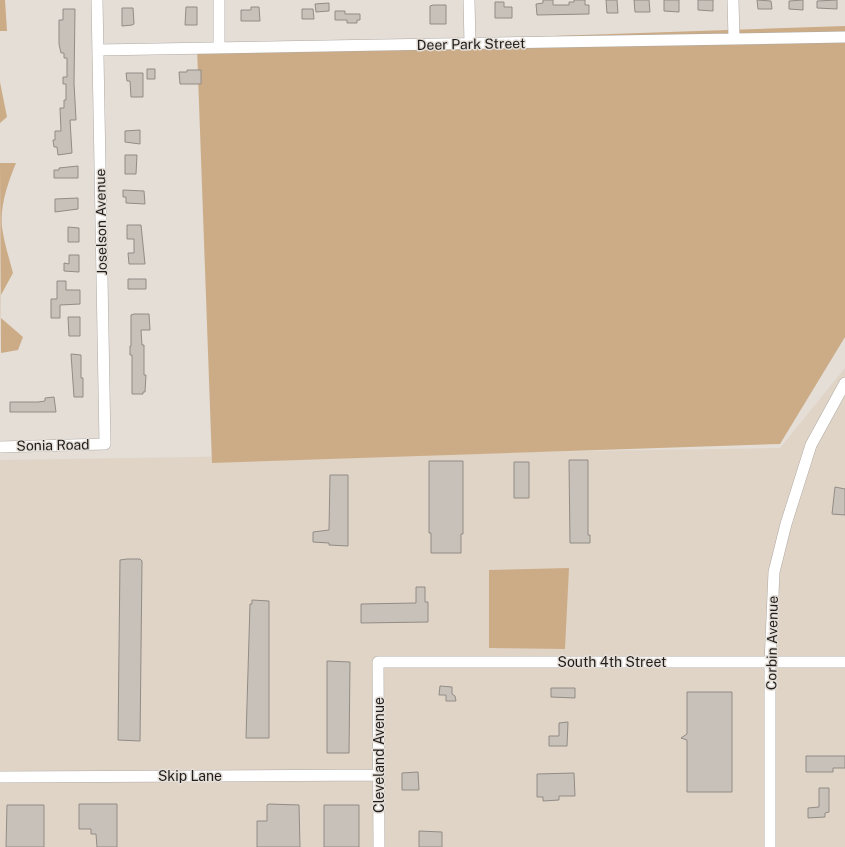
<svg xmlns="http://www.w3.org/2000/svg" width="845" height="847" viewBox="0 0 845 847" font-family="'Public Sans',sans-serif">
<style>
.built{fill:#e0d4c7}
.green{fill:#ccac87}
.building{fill:#c8c1ba;stroke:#928c86}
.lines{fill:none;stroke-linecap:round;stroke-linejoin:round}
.minor-casing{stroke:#afa9a2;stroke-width:12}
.minor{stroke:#fff;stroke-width:11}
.labels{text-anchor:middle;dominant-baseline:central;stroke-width:3;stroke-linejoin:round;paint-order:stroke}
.street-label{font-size:14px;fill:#1f1d1b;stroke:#e4ded7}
</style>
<rect width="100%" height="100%" fill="#e4ded7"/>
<path class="built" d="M 845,368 L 845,847 L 0,847 L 0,460 L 780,448 Z"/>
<path class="green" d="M 0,0 L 5,0 L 7,31 L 0,31 Z
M 845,26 L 845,337 L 780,444 L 212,463 L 197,48 Z
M 0,82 L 7,117 L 0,123 Z
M 0,163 L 16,163 C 8,183 0,204 2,227 C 4,242 9,258 13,273 L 1,295 L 1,318 L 23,337 L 18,350 L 1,353 Z
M 569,568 L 565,649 L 489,648 L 489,570 Z"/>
<path class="building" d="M 543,0 L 553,0 L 553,5 L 569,5 L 569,2 L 574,2 L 574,0 L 585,0 L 585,5 L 589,5 L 589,14 L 537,15 L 536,4 L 543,3 Z
M 606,0 L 617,0 L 618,13 L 607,13 Z
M 634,0 L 649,0 L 650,12 L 635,12 Z
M 664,0 L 679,0 L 679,12 L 664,11 Z
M 698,0 L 713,0 L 713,11 L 698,10 Z
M 757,0 L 771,1 L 772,9 L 758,9 Z
M 803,0 L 803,10 L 789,9 L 789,1 Z
M 837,0 L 837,9 L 817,8 L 817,1 Z
M 495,2 L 504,2 L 504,7 L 512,7 L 512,18 L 495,18 Z
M 329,3 L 329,11 L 316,12 L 315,4 Z
M 433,5 L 446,5 L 446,24 L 430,24 L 430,6 Z
M 186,7 L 197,7 L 197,25 L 185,25 Z
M 251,7 L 259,7 L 260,21 L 241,21 L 241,10 L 251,10 Z
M 122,8 L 133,8 L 134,24 L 132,25 L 122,26 Z
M 63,9 L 75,9 L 74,83 L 76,120 L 70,120 L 72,153 L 58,155 L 57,147 L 54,147 L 53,140 L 55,140 L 55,131 L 61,131 L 60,108 L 64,108 L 64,100 L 66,100 L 66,84 L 63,84 L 63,77 L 67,77 L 67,58 L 64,58 L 64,53 L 61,53 L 59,44 L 59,20 L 63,20 Z
M 302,9 L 313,9 L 314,19 L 302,19 Z
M 335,11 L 345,11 L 345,14 L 360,14 L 360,20 L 357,20 L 357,23 L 347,23 L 347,20 L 335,20 Z
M 147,69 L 155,69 L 155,79 L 147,79 Z
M 187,70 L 201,70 L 201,84 L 180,84 L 179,72 L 187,72 Z
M 126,73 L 143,73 L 143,97 L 131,97 L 130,81 L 127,81 Z
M 140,130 L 140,144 L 125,142 L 125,131 Z
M 125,155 L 137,155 L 136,174 L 125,174 Z
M 78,166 L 78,178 L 54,178 L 54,170 L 59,170 L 59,168 Z
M 123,190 L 144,191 L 145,204 L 126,203 L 126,197 L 123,197 Z
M 78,198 L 78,209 L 55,212 L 55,199 Z
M 127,225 L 141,225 L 145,264 L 129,264 L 128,253 L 134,253 L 134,239 L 127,239 Z
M 68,227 L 79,228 L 79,242 L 68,242 Z
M 69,255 L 79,255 L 79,272 L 64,271 L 64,263 L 69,264 Z
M 128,279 L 146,279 L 146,289 L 128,289 Z
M 57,281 L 66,281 L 66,290 L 80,290 L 80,304 L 60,305 L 60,318 L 51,318 L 51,299 L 57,299 Z
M 134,314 L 149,314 L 150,330 L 141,330 L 142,345 L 144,345 L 144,375 L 146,375 L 145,392 L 143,392 L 143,394 L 132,394 L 132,355 L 130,355 L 130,346 L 131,346 L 131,315 Z
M 68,317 L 80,317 L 80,336 L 69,336 Z
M 71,354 L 81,355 L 81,378 L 83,378 L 83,397 L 74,397 Z
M 54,397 L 56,412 L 10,412 L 10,402 L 38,402 L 45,401 L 45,398 Z
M 569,460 L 588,460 L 588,535 L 590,535 L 590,543 L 570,543 Z
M 429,461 L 463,461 L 463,534 L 461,534 L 461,553 L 431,553 L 431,533 L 429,533 Z
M 514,462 L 529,462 L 529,498 L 514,498 Z
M 330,475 L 348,475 L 348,546 L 329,545 L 329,543 L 313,542 L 313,532 L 329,530 Z
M 835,487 L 845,489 L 845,515 L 832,514 Z
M 127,559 L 140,559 L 142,561 L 140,741 L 118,740 L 120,560 Z
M 416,587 L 425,587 L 425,602 L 428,602 L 428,622 L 361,623 L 361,604 L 416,603 Z
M 252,600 L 269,601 L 269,738 L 246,738 L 250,604 L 252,604 Z
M 327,661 L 350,662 L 349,753 L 327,753 Z
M 440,686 L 452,687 L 452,694 L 455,696 L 456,701 L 446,701 L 446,695 L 439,695 Z
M 551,688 L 575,688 L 575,698 L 551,697 Z
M 687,692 L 732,692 L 732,792 L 687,792 L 687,740 L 681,738 L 687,734 Z
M 568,722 L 567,746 L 549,746 L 549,736 L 559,736 L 559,723 Z
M 806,756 L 845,756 L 845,768 L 833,768 L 833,772 L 806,772 Z
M 418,772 L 419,790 L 402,790 L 402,773 Z
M 574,773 L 575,796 L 559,796 L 559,800 L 543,801 L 543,797 L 537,797 L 537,774 Z
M 819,788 L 829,788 L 829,812 L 825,813 L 825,817 L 808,818 L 808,808 L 819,807 Z
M 79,804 L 117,804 L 117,847 L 97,847 L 96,834 L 91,834 L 91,829 L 79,829 Z
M 269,804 L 299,805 L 300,847 L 257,847 L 257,821 L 267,821 L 267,805 Z
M 7,805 L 44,805 L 44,847 L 6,847 Z
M 324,805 L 359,805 L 359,847 L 324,847 Z
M 419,831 L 442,832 L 442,847 L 419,847 Z"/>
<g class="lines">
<g class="minor-casing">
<path id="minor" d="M 219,0 L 219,48
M 469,0 L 470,44
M 733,0 L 734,38
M 98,50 L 845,37
M 0,447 L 105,444 L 97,0
M 0,777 L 379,775
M 379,847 L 378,662 L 845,662
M 770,847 L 770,663 L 774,572 L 786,524 L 811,445 L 845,383"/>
</g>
<use href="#minor" class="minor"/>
</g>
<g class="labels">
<g class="street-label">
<text transform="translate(471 44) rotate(-1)">Deer Park Street</text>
<text transform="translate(101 222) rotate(-91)">Joselson Avenue</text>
<text transform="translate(53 445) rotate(-1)">Sonia Road</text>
<text transform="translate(772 643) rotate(-89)">Corbin Avenue</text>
<text x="612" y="662">South 4th Street</text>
<text transform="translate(379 755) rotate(-90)">Cleveland Avenue</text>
<text x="190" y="776">Skip Lane</text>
</g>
</g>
</svg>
